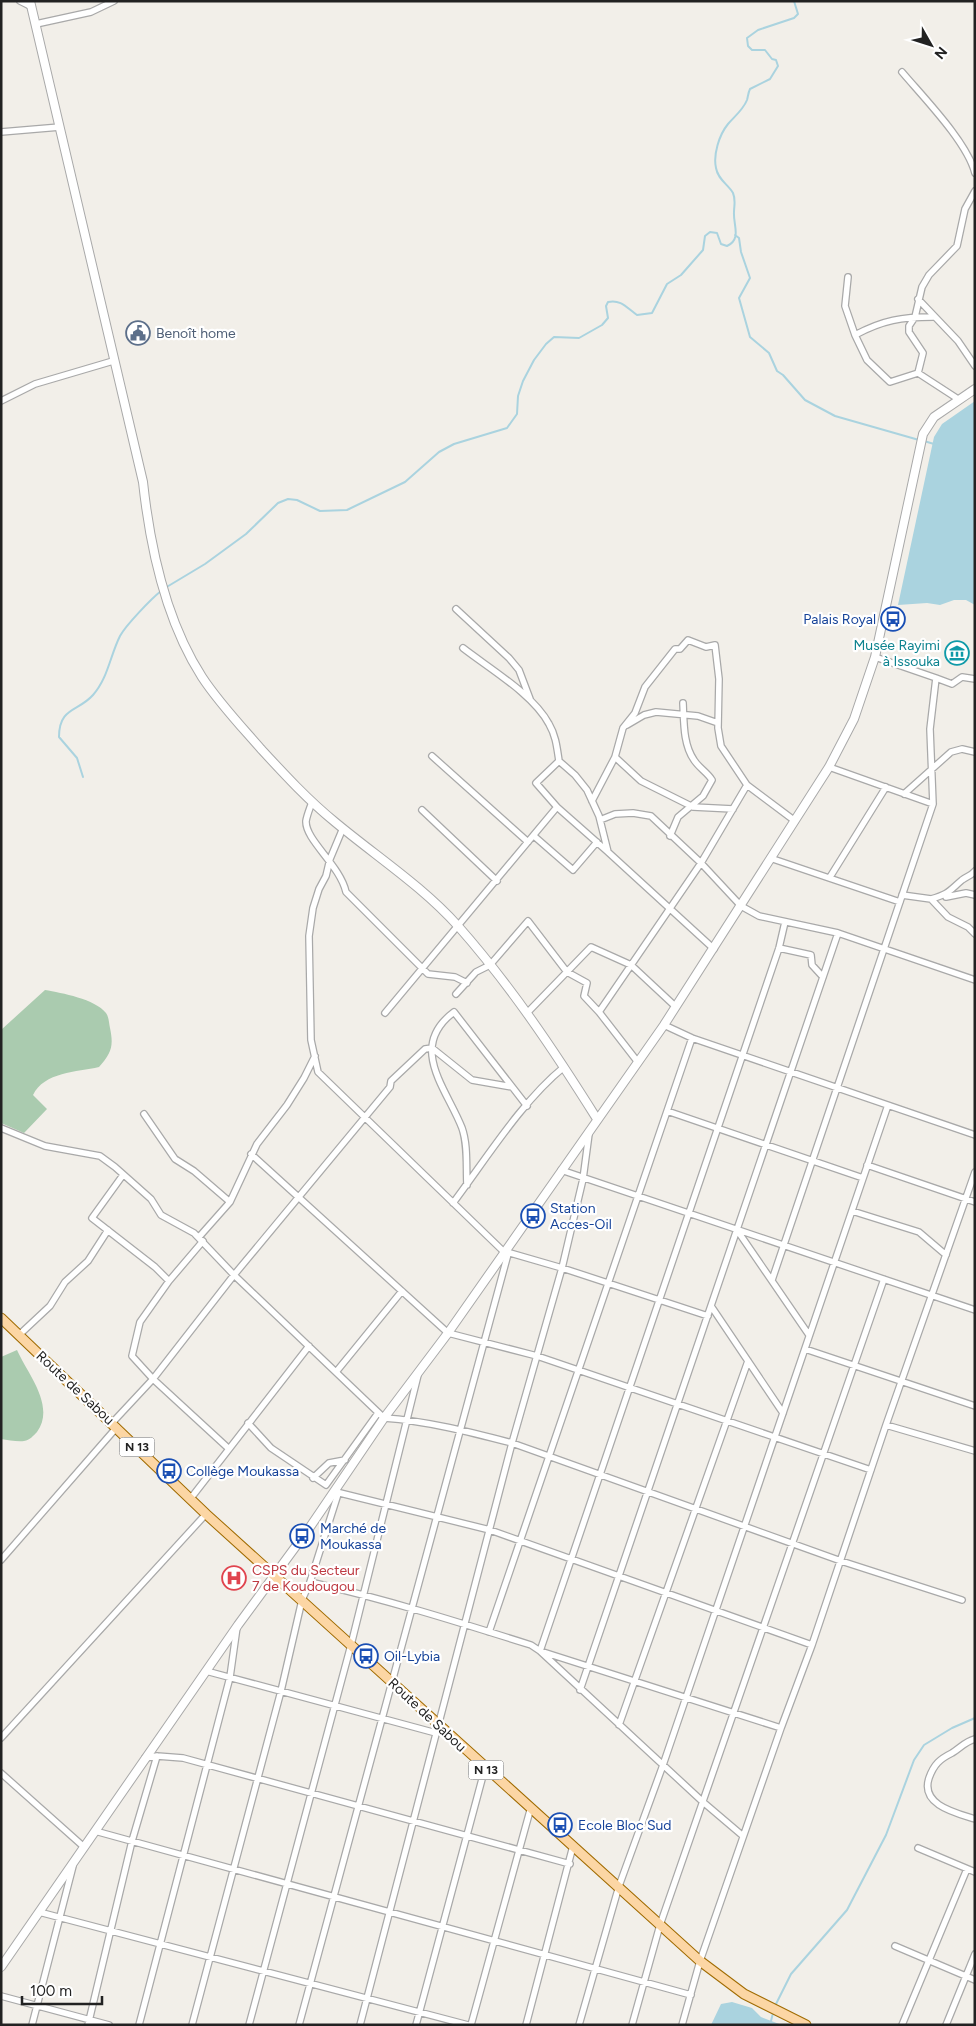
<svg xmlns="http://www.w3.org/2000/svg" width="976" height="2026" viewBox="0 0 976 2026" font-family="Figtree,sans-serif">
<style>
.cemetery{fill:#aacbaf}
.water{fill:#aad3df}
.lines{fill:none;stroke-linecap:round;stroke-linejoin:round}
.stream{stroke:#aad3df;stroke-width:2}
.minor-casing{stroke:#a9a9a9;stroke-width:8}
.tertiary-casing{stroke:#a9a9a9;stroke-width:10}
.primary-casing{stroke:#a06b00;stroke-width:11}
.minor{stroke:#fff;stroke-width:5.5}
.tertiary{stroke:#fff;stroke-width:8}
.primary{stroke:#fcd6a4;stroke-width:9}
.labels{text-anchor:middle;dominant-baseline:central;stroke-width:4.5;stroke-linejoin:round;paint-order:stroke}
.shield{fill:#fff;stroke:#646464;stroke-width:1}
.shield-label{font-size:12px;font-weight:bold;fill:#222}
.service-label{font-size:14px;fill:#4e5e75;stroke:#fff;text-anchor:start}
.transit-label{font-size:14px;fill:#164399;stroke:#fff;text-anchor:start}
.culture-label{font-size:14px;fill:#0d838f;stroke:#fff;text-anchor:end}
.street-label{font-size:14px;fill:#222;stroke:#fff}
.health-label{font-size:14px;fill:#be3a42;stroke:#fff;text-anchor:start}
</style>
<rect width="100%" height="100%" fill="#f2efe9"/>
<path class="cemetery" d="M 45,990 C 62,993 95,999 106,1013 C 109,1017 109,1024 110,1028 C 114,1047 111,1053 99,1067 C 77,1072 44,1072 33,1095 L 47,1109 L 24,1133 L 1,1123 L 1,1030 Z
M 17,1350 C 27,1373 56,1406 37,1432 C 33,1436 30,1440 24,1441 C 18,1442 8,1440 1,1439 L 1,1357 Z"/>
<path class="water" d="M 975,401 L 975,605 L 966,600 L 954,600 L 940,605 L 927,603 L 898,605 L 934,437 L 942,424 Z
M 732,2002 L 752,2008 L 761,2017 L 782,2025 L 711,2025 L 721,2004 Z"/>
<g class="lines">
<path class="stream" d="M 735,235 L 739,238 L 741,252 L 750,278 L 739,298 L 750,337 L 769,353 L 777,371 L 783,375 L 805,400 L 835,416 L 919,440
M 924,441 L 934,444
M 165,588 L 205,564 L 246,534 L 278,503 L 288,499 L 297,500 L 320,511 L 347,510 L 405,482 L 439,452 L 454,444 L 507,428 L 517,414 L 518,396 L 523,381 L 534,360 L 546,344 L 554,337 L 579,338 L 602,325 L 608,318 L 606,306 L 608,302 C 621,299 627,308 637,315 L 652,313 L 667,284 L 681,275 L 703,250 L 705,236 L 710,232 L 717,233 L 721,244 L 727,246 C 742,239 733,225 734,212 C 734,206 736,200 733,193 C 728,184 718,180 716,168 C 713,155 719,135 728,124 C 734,117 743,110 747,100 C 748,97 748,93 750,89 L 770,79 L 778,66 L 776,60 L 772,59 L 765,50 L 752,50 L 748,46 L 747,38 L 758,30 L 794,18 L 798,14 L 794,1
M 83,777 L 77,758 L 59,737 C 59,707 78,712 93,695 C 108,678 110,656 120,636 C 126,625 151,599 161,591
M 775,2006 L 791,1974 L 847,1910 L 886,1835 L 914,1760 L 924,1745 L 952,1728 L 975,1718
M 771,2021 L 773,2013"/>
<g class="minor-casing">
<path id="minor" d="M 20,1 L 32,7
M 36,24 L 91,12 L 114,1
M 902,72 C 924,98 967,142 975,173
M 1,132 L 60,127
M 848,277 L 845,306 L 855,335 L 867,360 L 890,382 L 918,373 L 958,399
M 918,299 L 958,341 L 975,366
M 855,335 C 883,320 902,317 933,317
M 918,373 L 923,353 L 909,332 L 909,326 L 915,317 L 922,287 L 929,275 L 957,246 L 965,209 L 975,191
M 1,401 L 35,384 L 113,361
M 456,609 L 509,658 L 519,670 L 530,699
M 463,648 C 490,669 533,694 549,724 C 556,736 557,748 559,761 L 536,783 L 557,807 L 608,852
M 936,678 L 952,684 L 962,677 L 975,679
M 627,725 L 644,715 L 656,712 L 698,716 L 718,723
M 432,756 L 528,842
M 615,757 L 641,781 L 693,807 L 733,809
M 559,761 L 575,775 L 587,790 L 599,816 L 608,852 L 714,949
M 829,767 L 933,804
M 904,794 L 951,752 L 962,749 L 975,752
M 592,801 L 615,757 L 623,728 L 635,713 L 645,687 L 675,649 L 680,649 L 688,640 L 706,647 L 715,645 L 719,679 L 718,728 L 721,746 L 747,785 L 795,821
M 312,802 C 310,808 307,815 306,821 C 305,840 340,865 346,892 L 428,974 L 455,977 L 467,983
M 422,810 L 497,881
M 600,820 L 615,814 L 633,813 L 651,816 L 701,863 L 741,906 L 759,916 L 838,933 L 975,980
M 343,828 L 330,859 L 326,876 L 319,889 L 313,908 L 309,936 L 311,1040 L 318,1072 L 503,1251 L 562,1268 L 708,1316
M 534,836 L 573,870 L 597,842
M 670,836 L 678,817 L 703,796 L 712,780 C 707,772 699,768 694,760 C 683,744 684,722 683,703
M 770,858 L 900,902
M 830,877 L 886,787
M 902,895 L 931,899 L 948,917 L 968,927 L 975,934
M 946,897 L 966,893 L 975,895
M 931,899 C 949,894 949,891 962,880 C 967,876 971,876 975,871
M 779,948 L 811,955 L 812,965 L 823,977
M 456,994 L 476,972 L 490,965 L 528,921 L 567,972 L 587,983 L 584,996 L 599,1012 L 637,1061
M 599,1012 L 701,863 L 747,785
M 385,1013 L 557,807
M 527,1013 L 591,947 L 631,965 L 676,1007
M 664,1025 L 692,1038 L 975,1135
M 667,1111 L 863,1178
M 144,1114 L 175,1159 L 194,1171 L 230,1202
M 1,1128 L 45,1146 L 100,1156 L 115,1167 L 151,1199 L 161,1215 L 194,1233 L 234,1275 L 384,1418 C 427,1421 470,1432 512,1443 L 841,1561 L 962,1600
M 251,1154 L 448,1333 L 537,1356 L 871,1470
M 867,1165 L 975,1202
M 561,1170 L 975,1310
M 123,1175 L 92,1218 L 155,1267 L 169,1281
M 467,1185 C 466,1166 468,1145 462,1128 C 447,1089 407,1047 454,1012 L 527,1106
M 453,1203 C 486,1159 522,1101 564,1067
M 852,1211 L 919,1232 L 946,1255
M 737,1230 L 809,1335
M 199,1237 L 230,1202 L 257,1144 L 287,1105 L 304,1078 L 315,1056
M 203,1241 L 169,1281 L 140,1322 L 132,1356 L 153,1379 L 228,1448
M 772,1280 L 933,804 L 930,729 L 936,678 L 875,657
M 711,1306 L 783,1413
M 19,1335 L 50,1306 L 65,1282 L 88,1261 L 108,1230
M 805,1349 L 975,1406
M 336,1372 L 402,1291
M 112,1423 L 153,1379 L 234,1275 L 390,1087 L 391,1081 L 425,1049 L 432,1048 L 472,1080 L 512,1087
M 248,1423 L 271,1448 L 326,1485 L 378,1413
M 886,1425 L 975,1451
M 313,1478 L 329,1463 L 345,1460
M 336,1492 L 490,1530 L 812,1645
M 191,1498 L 309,1346
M 1,1560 L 117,1427
M 310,1582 C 385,1599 458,1622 531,1645 L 540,1651 L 781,1728
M 489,1632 L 692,1038
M 206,1671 L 436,1733
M 580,1690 L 838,933
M 619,1725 L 748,1361
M 1,1738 L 206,1514
M 975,1739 C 966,1741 960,1748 952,1753 C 940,1759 934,1764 929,1778 C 920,1805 956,1813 975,1819
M 145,1758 L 157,1756 L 183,1758 L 570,1864
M 1,1773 L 84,1847
M 95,1831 L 691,1995
M 743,1836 L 703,1802 L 540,1651 L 779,948 L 785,922
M 918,1848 L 975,1872
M 39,1912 L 468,2025
M 895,1946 L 975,1980
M 1,1996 L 109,2025
M 32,2025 L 73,1866
M 88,2025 L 132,1841 L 157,1756
M 139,2025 L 230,1677 L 237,1627
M 192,2025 L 281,1691 L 302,1600 L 310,1582 L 338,1494
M 249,2025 L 351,1645 L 418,1375
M 299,2025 L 508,1254
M 360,2025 L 512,1443 L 562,1268 L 583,1179 L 589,1134
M 416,2025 L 485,1768
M 471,2025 L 531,1807
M 526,2025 L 573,1846
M 579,2025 L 619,1886 L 663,1765 L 888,1105
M 632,2025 L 660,1925 L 884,1279
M 682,2025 L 700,1961 L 781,1728 L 812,1645 L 886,1425 L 975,1172
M 902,2025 L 967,1869
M 946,2025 L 975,1954"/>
</g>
<g class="tertiary-casing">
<path id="tertiary" d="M 30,1 L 143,482 C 150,547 166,621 202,677 C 219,703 241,726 261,749 C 285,775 308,800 335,822 C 377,857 422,886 458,926 C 511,986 555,1052 597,1119
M 1,1967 L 238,1625 L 310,1527 L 384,1418 L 448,1333 L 664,1025 L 829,767 L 854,719 L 875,657 L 923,434 L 934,417 L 975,389"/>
</g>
<g class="primary-casing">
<path id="primary" d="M 1,1318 L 206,1514 L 700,1961 L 744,1994 L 806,2025"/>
</g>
<use href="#minor" class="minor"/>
<use href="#tertiary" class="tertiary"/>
<use href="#primary" class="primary"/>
</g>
<defs>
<g id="civic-ring" transform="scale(1.25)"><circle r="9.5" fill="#fff" stroke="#5c6f8a" stroke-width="1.5"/><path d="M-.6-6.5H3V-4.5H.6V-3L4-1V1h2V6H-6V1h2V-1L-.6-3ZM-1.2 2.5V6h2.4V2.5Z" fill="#5c6f8a"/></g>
<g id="bus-ring" transform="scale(1.25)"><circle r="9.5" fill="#fff" stroke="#1a4fb4" stroke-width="1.5"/><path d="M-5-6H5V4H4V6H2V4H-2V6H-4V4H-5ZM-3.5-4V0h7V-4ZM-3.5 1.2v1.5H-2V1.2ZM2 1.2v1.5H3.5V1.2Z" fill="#1a4fb4"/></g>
<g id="museum-ring" transform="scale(1.25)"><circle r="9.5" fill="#fff" stroke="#0f9aa8" stroke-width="1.5"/><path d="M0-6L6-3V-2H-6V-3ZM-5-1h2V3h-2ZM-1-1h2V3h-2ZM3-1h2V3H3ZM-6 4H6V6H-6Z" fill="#0f9aa8"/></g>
<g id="hospital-ring" transform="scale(1.25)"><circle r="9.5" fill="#fff" stroke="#e0444e" stroke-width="1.5"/><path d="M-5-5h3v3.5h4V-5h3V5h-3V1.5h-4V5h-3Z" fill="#e0444e"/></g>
</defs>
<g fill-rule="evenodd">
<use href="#civic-ring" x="138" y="333"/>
<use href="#bus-ring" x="893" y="619"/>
<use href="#museum-ring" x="957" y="653"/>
<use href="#bus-ring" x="533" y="1216"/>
<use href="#bus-ring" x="169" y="1471"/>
<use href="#bus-ring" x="302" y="1536"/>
<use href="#hospital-ring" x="234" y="1578"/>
<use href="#bus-ring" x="366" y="1656"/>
<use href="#bus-ring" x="560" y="1825"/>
</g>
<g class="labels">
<g class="shield">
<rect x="119.5" y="1437.5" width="35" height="19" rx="4"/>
<rect x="468.5" y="1760.5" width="35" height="19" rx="4"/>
</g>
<g class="shield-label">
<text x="137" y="1447">N 13</text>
<text x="486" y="1770">N 13</text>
</g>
<g class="service-label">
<text x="156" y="333">Benoît home</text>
</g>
<g class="transit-label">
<text x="876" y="619" text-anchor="end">Palais Royal</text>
<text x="550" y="1208">Station<tspan x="550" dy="16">Acces-Oil</tspan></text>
<text x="186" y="1471">Collège Moukassa</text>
<text x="320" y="1528">Marché de<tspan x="320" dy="16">Moukassa</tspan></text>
<text x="384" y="1656">Oil-Lybia</text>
<text x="578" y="1825">Ecole Bloc Sud</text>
</g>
<g class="culture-label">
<text x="940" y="645">Musée Rayimi<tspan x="940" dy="16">à Issouka</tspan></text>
</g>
<g class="street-label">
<text transform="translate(75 1388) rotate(43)">Route de Sabou</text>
<text transform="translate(427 1715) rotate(43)">Route de Sabou</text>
</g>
<g class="health-label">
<text x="252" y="1570">CSPS du Secteur<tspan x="252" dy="16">7 de Koudougou</tspan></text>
</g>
</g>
<rect width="976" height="2026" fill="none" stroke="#222222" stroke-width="5"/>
<g transform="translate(931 45) rotate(129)" stroke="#ffffff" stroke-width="4" paint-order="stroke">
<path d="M0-4L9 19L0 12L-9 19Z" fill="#222222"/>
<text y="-8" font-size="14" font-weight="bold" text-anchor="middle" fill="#222222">N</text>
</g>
<path d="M22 1996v8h80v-8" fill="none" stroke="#222222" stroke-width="2.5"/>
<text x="30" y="1996" font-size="15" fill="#222222" stroke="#ffffff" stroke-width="4" paint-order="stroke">100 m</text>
</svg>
